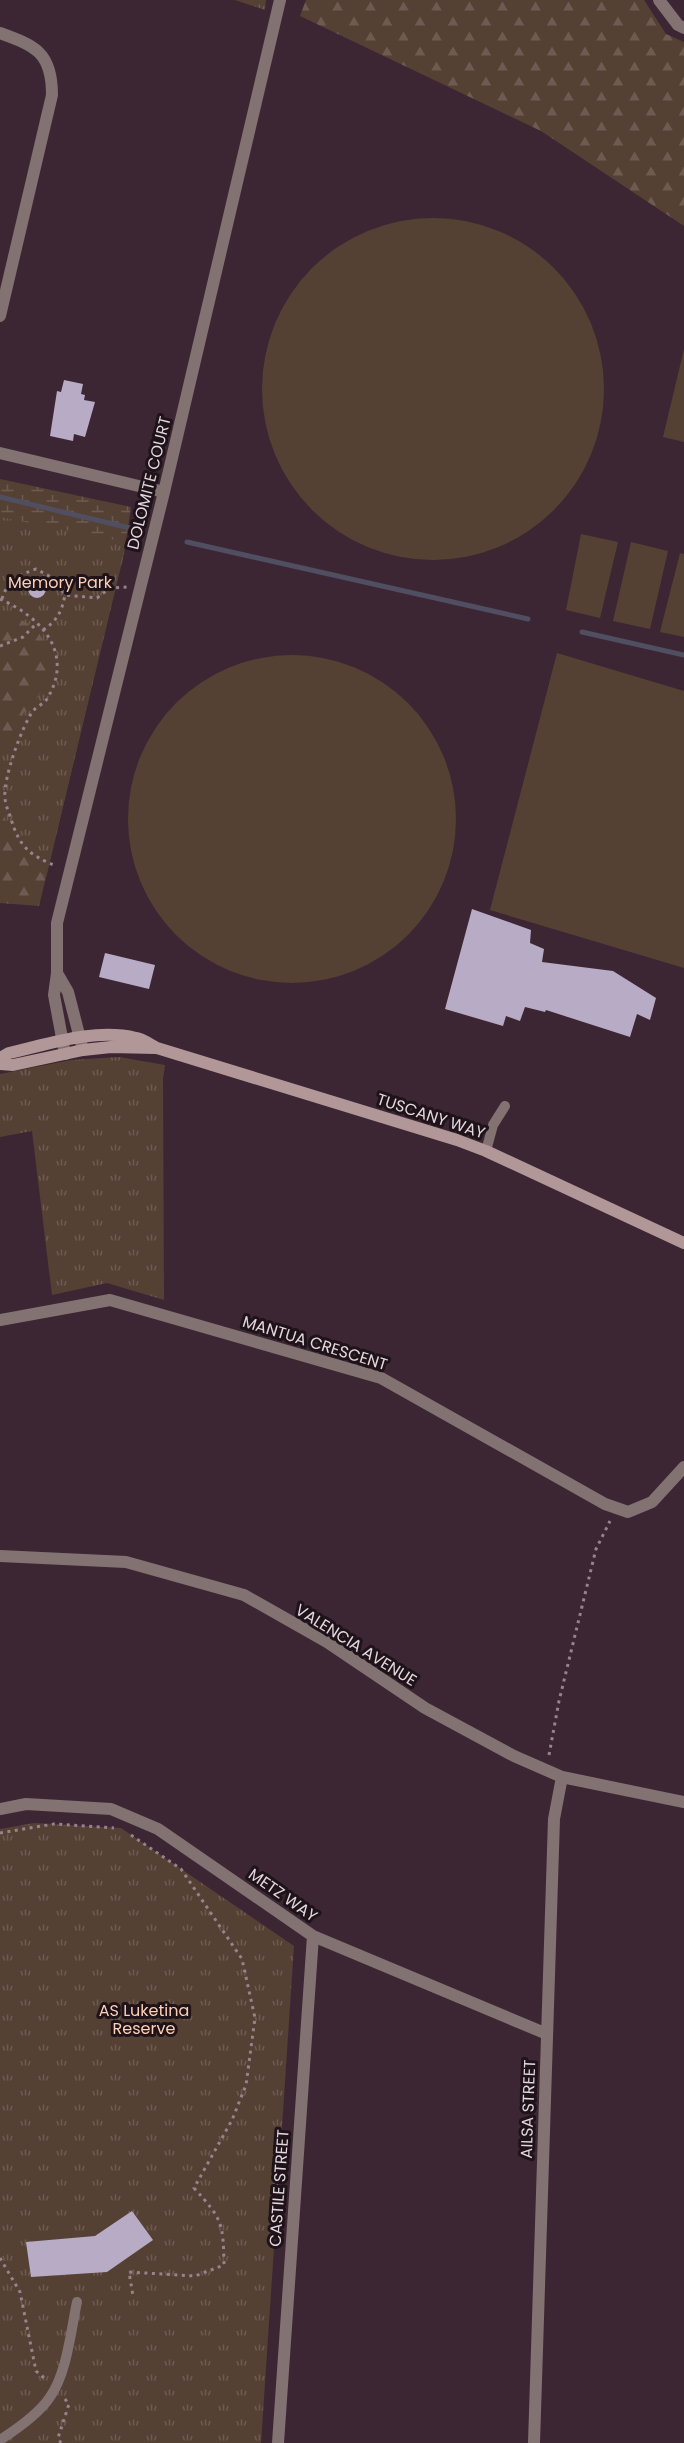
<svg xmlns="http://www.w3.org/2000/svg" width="684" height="2443" viewBox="0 0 684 2443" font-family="Poppins,sans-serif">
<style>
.grass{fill:#554034}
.forest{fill:url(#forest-firs)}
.wetland{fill:url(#wetland-marsh)}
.park{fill:url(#park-tufts)}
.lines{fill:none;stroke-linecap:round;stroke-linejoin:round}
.stream{stroke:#504e61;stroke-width:5}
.building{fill:#b8abc5}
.path{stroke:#96838e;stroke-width:3;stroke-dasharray:3 4.5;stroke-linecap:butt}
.lane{stroke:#827272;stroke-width:10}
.street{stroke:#827272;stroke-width:12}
.secondary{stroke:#b29798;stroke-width:12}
.labels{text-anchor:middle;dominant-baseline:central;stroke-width:6;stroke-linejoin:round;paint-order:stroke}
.street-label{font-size:16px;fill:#e4d5de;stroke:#1d1319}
.park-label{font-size:16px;fill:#fccfb6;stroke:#1d1319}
</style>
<defs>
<pattern id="forest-firs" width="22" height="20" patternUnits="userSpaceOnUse" patternTransform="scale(1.5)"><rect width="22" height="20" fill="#554034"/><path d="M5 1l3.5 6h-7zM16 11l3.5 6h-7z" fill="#6d5b51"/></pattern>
<pattern id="wetland-marsh" width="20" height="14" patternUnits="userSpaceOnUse" patternTransform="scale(1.5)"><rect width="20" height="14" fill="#554034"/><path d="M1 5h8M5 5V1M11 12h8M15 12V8" fill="none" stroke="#6d5b51"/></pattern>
<pattern id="park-tufts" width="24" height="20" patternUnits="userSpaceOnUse" patternTransform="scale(1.5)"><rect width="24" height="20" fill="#554034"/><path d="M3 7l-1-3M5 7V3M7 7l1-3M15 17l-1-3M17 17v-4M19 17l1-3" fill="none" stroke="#6d5b51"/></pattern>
</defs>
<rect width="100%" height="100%" fill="#3d2634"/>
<path class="grass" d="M262 389a171 171 0 1 1 342 0a171 171 0 1 1-342 0Z
M 684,349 L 684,442 L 663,437 Z
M 581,534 L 618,542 L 600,618 L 566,610 Z
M 631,542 L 668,551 L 650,629 L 613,621 Z
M 680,553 L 684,554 L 684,637 L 660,632 Z
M 557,653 L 684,691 L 684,968 L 490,910 Z
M128 819a164 164 0 1 1 328 0a164 164 0 1 1-328 0Z"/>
<path class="forest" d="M 306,0 L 644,0 L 666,34 L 684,42 L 684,226 L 541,131 L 300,16 Z
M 0,531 L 124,554 L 39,906 L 0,903 Z"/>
<path class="wetland" d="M 0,479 L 131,507 L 124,554 L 0,530 Z"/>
<path class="park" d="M 235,0 L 266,0 L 265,10 Z
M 0,517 L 126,542 L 46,878 L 16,846 L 0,806 L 0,761 L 19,718 L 38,697 L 49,676 L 50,653 L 36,628 L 0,608 Z
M 119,1057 L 165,1065 L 163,1079 L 164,1300 L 107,1283 L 52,1295 L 32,1131 L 0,1137 L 0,1074 L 71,1060 Z
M 34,1823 L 121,1828 L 294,1946 L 261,2443 L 0,2443 L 0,1829 Z"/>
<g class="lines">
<path class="stream" d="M 0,497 L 134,529
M 187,542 L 528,619
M 582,632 L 684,655"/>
</g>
<path class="building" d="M 64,380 L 83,384 L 81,394 L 85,395 L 84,400 L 95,402 L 85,437 L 74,434 L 73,441 L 50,436 L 57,391 L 61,392 Z
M28 589a9 9 0 1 1 18 0a9 9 0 1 1-18 0Z
M 472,909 L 531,930 L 530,943 L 544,949 L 542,962 L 613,971 L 656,998 L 650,1020 L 637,1014 L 630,1037 L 546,1010 L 545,1012 L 525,1007 L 520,1021 L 506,1016 L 503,1026 L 445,1009 Z
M 105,953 L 155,965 L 149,989 L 99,977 Z
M 132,2211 L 153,2240 L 107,2272 L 31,2277 L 26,2242 L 95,2236 Z"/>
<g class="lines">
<path class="path" d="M 0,599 C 41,617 75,653 47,699 C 44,704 37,706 33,711 C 22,726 3,779 5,797 C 5,805 9,812 11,819 C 20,848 30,855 56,866
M 2,599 C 7,581 19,575 36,569 L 55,579 L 65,595 L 97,598 L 110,588 L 127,587
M 43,630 C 57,621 62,611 65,595
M 0,646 L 23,637 L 37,623
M 549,1755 L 559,1701 L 596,1549 L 610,1521
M 0,1833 L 54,1824 L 114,1828
M 131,1835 L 181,1869 L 242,1959 L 255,2018 L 246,2085 L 232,2120 L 194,2188 C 223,2220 223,2223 224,2265 L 195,2276 L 129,2272 L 133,2296
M 0,2258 L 20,2292 L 36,2371 L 45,2379
M 61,2443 L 58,2438 L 69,2404 L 64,2398"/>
<path class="lane" d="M 486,1151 L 493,1125 L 505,1106
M 0,2440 C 17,2429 39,2414 50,2397 C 67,2373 71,2330 77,2302"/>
<path class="street" d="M 659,0 L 678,25 L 684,28
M 0,33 C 36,46 52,53 52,95 L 0,316
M 0,453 L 164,492
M 57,973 L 68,992 L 83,1050
M 65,1054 L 54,995 L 57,973 L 57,923 L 164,492 L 280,0
M 0,1320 L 110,1300 L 381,1378 L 605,1504 L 628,1512 L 652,1502 L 684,1467
M 0,1556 L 126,1562 L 244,1595 L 327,1642 L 425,1708 L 514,1756 L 562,1777 L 684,1802
M 0,1809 L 26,1804 L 111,1809 L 158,1829 L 313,1936 L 547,2034
M 278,2443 L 313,1936
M 534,2443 L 554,1819 L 562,1777"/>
<path class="secondary" d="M 0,1058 L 9,1053 C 49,1044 95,1028 136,1038 C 143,1039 151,1045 157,1048 L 457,1140 L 486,1151 L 684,1243
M 0,1064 L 13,1065 L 83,1050 L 111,1047 L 156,1048"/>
</g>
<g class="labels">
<g class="street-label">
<text transform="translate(149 483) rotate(-76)">DOLOMITE COURT</text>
<text transform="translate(431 1116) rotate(18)">TUSCANY WAY</text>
<text transform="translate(315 1343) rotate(17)">MANTUA CRESCENT</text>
<text transform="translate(356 1645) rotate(32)">VALENCIA AVENUE</text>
<text transform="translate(283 1895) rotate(35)">METZ WAY</text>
<text transform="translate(528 2109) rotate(-88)">AILSA STREET</text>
<text transform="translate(279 2188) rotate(-86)">CASTILE STREET</text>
</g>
<g class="park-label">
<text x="60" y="582">Memory Park</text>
<text x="144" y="2010">AS Luketina<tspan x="144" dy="18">Reserve</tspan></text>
</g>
</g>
</svg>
